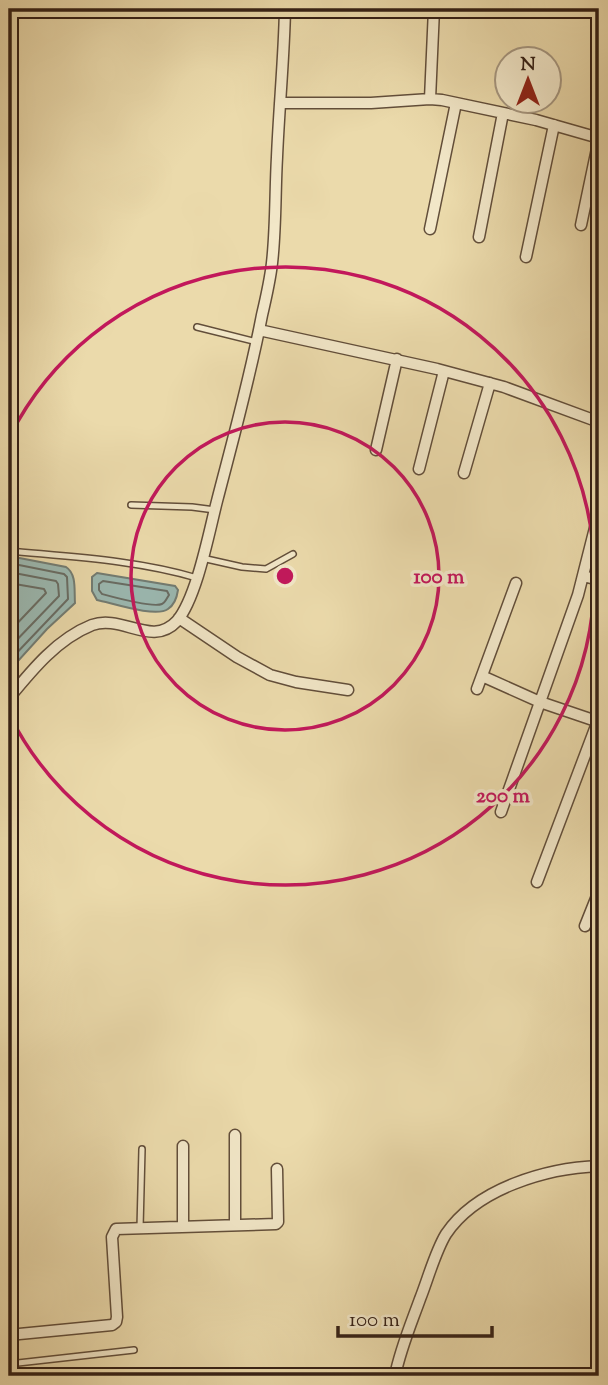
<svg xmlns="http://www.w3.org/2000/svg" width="608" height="1385" viewBox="0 0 608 1385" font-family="'Sorts Mill Goudy',serif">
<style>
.water{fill:#9bb9b2;stroke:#727c73;stroke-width:2}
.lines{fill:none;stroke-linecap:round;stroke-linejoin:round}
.shore{stroke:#686c64;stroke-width:2}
.service-casing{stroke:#624e3a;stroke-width:8}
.minor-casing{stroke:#624e3a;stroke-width:13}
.service{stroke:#f2e7c8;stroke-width:5}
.minor{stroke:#f2e7c8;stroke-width:10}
.ring{fill:none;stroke:#c2185b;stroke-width:3.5}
.centre{fill:#c2185b;stroke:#f2e7c8;stroke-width:3.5}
.ring-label{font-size:21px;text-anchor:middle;font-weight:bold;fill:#c2185b;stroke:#f2e7c8;stroke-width:7;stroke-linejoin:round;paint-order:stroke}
</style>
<rect width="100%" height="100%" fill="#ebdaab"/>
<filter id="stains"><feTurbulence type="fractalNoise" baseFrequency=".00286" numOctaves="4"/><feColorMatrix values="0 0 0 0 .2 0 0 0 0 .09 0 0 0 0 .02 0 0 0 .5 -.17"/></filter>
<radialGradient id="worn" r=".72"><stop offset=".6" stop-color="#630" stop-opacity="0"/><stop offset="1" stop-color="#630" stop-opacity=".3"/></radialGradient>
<path class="water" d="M 9,556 L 66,567 C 77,574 74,591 75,603 L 47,629 L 9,671 Z
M 97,573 L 175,586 L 178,590 C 177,597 174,605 168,609 C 156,618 112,603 97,600 L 92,591 L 92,577 Z"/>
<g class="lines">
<path class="shore" d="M 9,563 L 64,574 L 67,577 L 68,599 L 9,661
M 9,572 L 56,581 L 58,584 L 59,596 L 9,648
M 103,581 L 167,591 L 169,595 C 167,598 165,603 162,604 C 153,608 113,597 102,594 L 99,590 L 99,584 Z
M 9,583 L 44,589 L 46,593 L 9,632"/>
<g class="service-casing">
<path id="service" d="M 197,327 L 257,342
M 131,505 L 192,507 L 215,510
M 9,551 C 72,557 136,560 197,578
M 202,558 L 242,567 L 266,569 L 293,554
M 140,1228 L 142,1149
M 9,1364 L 134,1350"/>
</g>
<g class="minor-casing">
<path id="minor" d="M 430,99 L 434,9
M 280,103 L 371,103 L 430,99 L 442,100 L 536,120 L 599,138
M 581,225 L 599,139
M 430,229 L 456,103
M 479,237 L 503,113
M 526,257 L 554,125
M 259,330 L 437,369 L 504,387 L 599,422
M 376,450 L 397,359
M 419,469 L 444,371
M 464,473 L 490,383
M 583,576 L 599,580
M 179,618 L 237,657 L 270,675 L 296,682 L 348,690
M 482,676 L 540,702 L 599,722
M 477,689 L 516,583
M 9,698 C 32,670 57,639 92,625 C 122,614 152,648 177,621 C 197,597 209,532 217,501 C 233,439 250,378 262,315 C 266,298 270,281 272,263 C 276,228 275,192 277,157 C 279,108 284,58 285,9
M 501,812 L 578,595 L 599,512
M 537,882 L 599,718
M 585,926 L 599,891
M 183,1146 L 183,1227
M 235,1225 L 235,1135
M 9,1335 L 112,1325 L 116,1322 L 117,1317 L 112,1237 L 116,1229 L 276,1224 L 278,1222 L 277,1169
M 395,1376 C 400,1350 411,1324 420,1299 C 428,1279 435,1252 446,1234 C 477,1188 547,1168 599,1166"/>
</g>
<use href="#service" class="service"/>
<use href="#minor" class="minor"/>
</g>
<g class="ring">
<circle cx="285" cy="576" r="154"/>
<path d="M10 436A309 309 0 1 1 10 716"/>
</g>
<circle cx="285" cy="576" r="10" class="centre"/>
<g class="ring-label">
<text x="439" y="583">100 m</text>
<text x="503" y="802">200 m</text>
</g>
<rect width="608" height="1385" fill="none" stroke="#ebdaab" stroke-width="35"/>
<rect x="10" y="10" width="587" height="1364" fill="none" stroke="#352015" stroke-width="3.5"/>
<rect x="18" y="18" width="573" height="1350" fill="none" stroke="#352015" stroke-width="2"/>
<g transform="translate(528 80)"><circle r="33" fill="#f2e7c8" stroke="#a69780" stroke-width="2"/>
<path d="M0-5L12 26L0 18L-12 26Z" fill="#8f2418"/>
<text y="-10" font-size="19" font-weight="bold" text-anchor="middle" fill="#352015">N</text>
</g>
<path d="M338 1326v10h154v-10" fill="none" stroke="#352015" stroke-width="3.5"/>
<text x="349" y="1326" font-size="21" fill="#352015" stroke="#f2e7c8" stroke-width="5" paint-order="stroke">100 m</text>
<rect width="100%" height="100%" filter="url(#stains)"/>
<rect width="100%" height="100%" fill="url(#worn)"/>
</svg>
